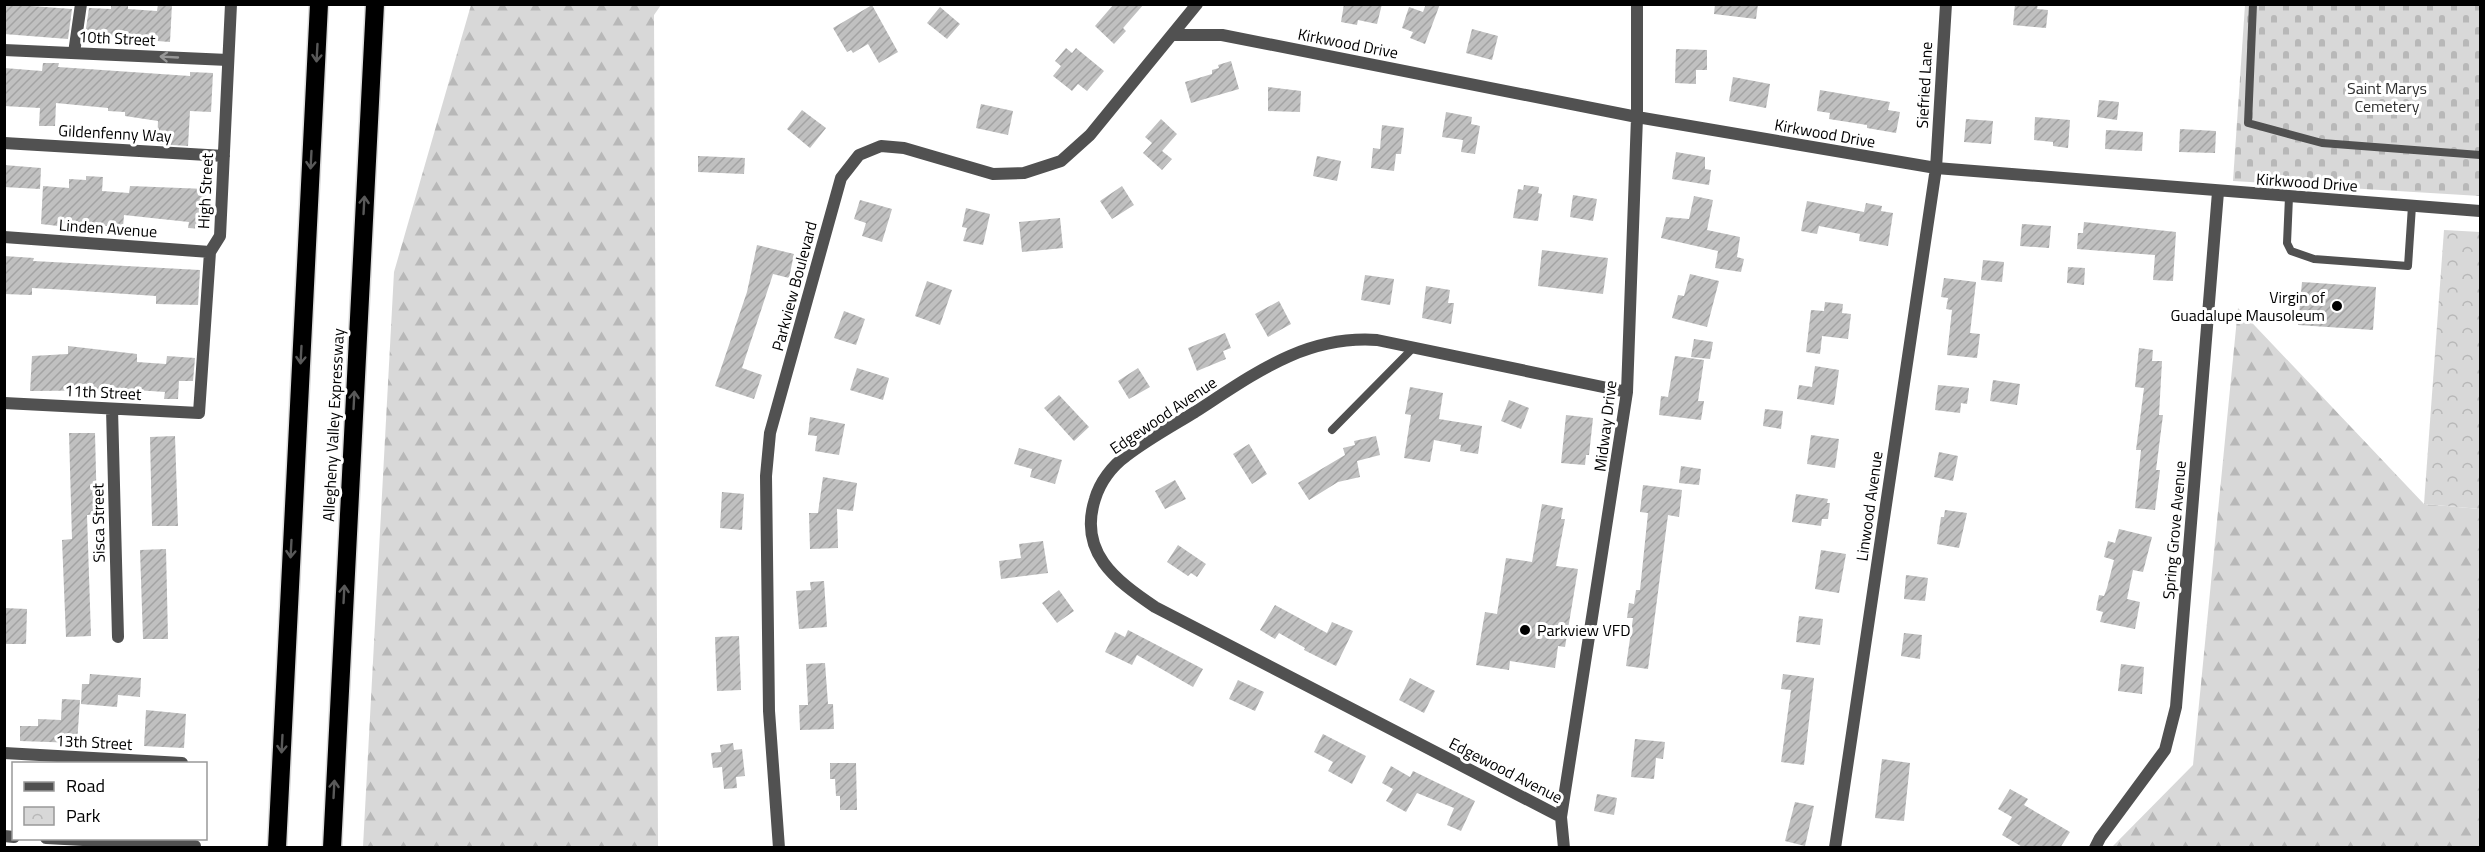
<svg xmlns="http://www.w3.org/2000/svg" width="2485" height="852" viewBox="0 0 2485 852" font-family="'Titillium Web',sans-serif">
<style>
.forest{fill:url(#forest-firs)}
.cemetery{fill:url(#cemetery-stones)}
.park{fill:url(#park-crowns)}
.building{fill:url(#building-hatch)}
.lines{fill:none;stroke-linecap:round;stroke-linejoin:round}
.motorway-casing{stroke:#dbdbdb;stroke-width:21}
.service{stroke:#515151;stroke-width:8}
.minor{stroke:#515151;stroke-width:12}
.motorway{stroke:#000;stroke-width:18}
.oneway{stroke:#595959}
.oneway2{stroke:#979797}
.poi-dot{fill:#000;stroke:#fff;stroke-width:2}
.labels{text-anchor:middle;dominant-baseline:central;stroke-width:6;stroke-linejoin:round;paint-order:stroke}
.street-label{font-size:16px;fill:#000;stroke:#fff}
.park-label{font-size:16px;fill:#2f2f2f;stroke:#fff}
.poi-label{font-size:16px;fill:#000;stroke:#fff;text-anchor:end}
</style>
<defs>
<pattern id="forest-firs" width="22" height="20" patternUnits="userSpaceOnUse" patternTransform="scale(1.5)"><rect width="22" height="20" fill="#d8d8d8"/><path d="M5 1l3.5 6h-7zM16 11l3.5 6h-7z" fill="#b8b8b8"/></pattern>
<pattern id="cemetery-stones" width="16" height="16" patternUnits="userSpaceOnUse" patternTransform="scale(1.5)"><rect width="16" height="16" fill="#d8d8d8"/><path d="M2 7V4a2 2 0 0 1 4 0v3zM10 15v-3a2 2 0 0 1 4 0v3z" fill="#b8b8b8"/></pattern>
<pattern id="park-crowns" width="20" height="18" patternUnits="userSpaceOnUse" patternTransform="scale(1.5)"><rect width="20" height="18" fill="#d8d8d8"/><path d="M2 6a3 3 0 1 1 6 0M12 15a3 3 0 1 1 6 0" fill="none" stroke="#b8b8b8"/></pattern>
<pattern id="building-hatch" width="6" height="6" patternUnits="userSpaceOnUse" patternTransform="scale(1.5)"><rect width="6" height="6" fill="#c0c0c0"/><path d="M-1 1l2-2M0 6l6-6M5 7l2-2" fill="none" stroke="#a3a3a3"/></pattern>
</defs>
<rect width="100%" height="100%" fill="#fff"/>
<path class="forest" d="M 471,5 L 661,5 L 654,15 L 658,847 L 363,847 L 394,272 Z
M 2238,308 L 2424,504 L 2480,509 L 2480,847 L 2111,848 L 2193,765 Z"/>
<path class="cemetery" d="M 2245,5 L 2480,5 L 2480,196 L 2233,181 Z"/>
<path class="park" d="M 2444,230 L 2480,232 L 2480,509 L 2424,504 Z"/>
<path class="building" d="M 4,4 L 72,9 L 68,39 L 4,34 Z
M 111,4 L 128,4 L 128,9 L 157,11 L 158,4 L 172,4 L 170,42 L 132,39 L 132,37 L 85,35 L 89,8 L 111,9 Z
M 1114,4 L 1144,4 L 1123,28 L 1126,31 L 1114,44 L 1095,26 Z
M 1344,4 L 1382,4 L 1377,24 L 1358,20 L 1357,25 L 1341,22 Z
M 1426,4 L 1440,4 L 1425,44 L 1410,38 L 1413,32 L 1402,28 L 1409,7 L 1423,12 Z
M 1715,4 L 1758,4 L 1756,19 L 1714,14 Z
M 2015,4 L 2038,4 L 2037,9 L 2048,10 L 2046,28 L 2013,25 Z
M 872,5 L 898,52 L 879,63 L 868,44 L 853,53 L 851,50 L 847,52 L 833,28 Z
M 940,7 L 960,24 L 947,39 L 927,23 Z
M 1472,29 L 1498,36 L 1492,60 L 1466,53 Z
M 1066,48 L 1072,53 L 1076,48 L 1104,71 L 1087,91 L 1078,84 L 1072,91 L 1053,76 L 1061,66 L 1055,61 Z
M 1676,49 L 1707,50 L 1707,70 L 1696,70 L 1696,84 L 1675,83 Z
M 1231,61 L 1239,89 L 1191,103 L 1185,82 L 1212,74 L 1212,70 L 1219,68 L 1218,65 Z
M 43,63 L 59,63 L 58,67 L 190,76 L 190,72 L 213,73 L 211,112 L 190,111 L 188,146 L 157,144 L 158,121 L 125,116 L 125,112 L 108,111 L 108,108 L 56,103 L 55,126 L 39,126 L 40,108 L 4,106 L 4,68 L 42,71 Z
M 1733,77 L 1770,84 L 1766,108 L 1729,101 Z
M 1268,87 L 1301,91 L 1300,112 L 1268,111 Z
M 1820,90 L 1890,102 L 1888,110 L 1900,112 L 1896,133 L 1867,128 L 1867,125 L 1829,119 L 1830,113 L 1817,111 Z
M 2099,100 L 2119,102 L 2117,120 L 2097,117 Z
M 981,104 L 1013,111 L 1008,135 L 976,128 Z
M 802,110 L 826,128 L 810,148 L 787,129 Z
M 1446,112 L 1472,117 L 1471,124 L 1480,126 L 1475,154 L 1461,152 L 1463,140 L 1442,137 Z
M 2035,117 L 2070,120 L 2068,148 L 2053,146 L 2053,142 L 2034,140 Z
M 1161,119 L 1177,134 L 1162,151 L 1172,159 L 1162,170 L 1143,153 L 1152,143 L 1145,137 Z
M 1966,119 L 1993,121 L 1991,144 L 1964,142 Z
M 1382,125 L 1404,128 L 1401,154 L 1396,154 L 1394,171 L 1371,168 L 1373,148 L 1380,149 Z
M 2180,129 L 2216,131 L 2215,153 L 2179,152 Z
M 2106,130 L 2143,132 L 2142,151 L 2105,149 Z
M 1676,152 L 1705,157 L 1705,169 L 1711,170 L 1709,185 L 1672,179 Z
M 698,156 L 745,158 L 744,174 L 698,172 Z
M 1317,156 L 1341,161 L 1337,181 L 1313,176 Z
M 4,165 L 41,168 L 40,189 L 4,187 Z
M 86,176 L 103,177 L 102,191 L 129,193 L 130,186 L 206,189 L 203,229 L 188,228 L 189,222 L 124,215 L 123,227 L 58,223 L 58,226 L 41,224 L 43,186 L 69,188 L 69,179 L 86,180 Z
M 1524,185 L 1539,187 L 1538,193 L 1542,194 L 1538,221 L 1513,218 L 1518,189 L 1523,190 Z
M 1122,186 L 1134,205 L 1112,219 L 1100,201 Z
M 1573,195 L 1597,199 L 1593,221 L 1570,217 Z
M 1694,196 L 1713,200 L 1707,230 L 1740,237 L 1737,257 L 1744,259 L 1741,272 L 1715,268 L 1718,251 L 1661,238 L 1666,217 L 1689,219 Z
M 860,200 L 892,209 L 882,242 L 862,236 L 866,223 L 854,219 Z
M 1807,201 L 1864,212 L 1866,203 L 1882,206 L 1881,211 L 1893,213 L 1888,246 L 1859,241 L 1860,234 L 1819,226 L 1817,234 L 1801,231 Z
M 966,208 L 990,214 L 983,245 L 963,241 L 967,228 L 962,227 Z
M 1060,218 L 1063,248 L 1022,252 L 1019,222 Z
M 2084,222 L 2176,232 L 2173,281 L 2153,280 L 2155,255 L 2077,249 L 2078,233 L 2083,233 Z
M 2022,224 L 2051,226 L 2049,248 L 2020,246 Z
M 757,245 L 794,254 L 789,278 L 773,274 L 742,368 L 762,375 L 754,399 L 715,386 L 747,292 Z
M 1542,250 L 1608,258 L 1603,294 L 1538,286 Z
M 4,256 L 34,258 L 33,261 L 52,262 L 200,270 L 198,305 L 156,304 L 156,296 L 68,290 L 32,288 L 32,295 L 4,294 Z
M 1983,260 L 2004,262 L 2002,282 L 1981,280 Z
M 2068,267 L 2085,268 L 2084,285 L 2067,283 Z
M 1690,274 L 1719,281 L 1707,327 L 1672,318 L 1678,295 L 1684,296 Z
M 1365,275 L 1394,279 L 1390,305 L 1361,300 Z
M 1944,278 L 1976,282 L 1970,333 L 1980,334 L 1977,358 L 1947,355 L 1952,310 L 1946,309 L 1948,298 L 1941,297 Z
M 927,281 L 952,290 L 940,325 L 915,316 Z
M 2302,282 L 2376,287 L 2373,330 L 2298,325 Z
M 1426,286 L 1450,290 L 1448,303 L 1454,303 L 1451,324 L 1422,318 Z
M 1279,301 L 1291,324 L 1268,337 L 1255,314 Z
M 1825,302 L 1843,304 L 1842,313 L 1851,314 L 1848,339 L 1822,336 L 1820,354 L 1806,352 L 1811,310 L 1824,311 Z
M 844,311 L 865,319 L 856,345 L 834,338 Z
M 1225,333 L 1231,348 L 1223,351 L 1226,359 L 1197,371 L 1188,348 Z
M 1694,339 L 1713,342 L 1710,359 L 1691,357 Z
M 68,346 L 137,354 L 137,362 L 166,364 L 167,356 L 195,358 L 193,381 L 179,381 L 178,399 L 164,399 L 165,392 L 136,390 L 30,391 L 32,356 L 68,354 Z
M 2139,348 L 2153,350 L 2152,361 L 2162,361 L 2159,415 L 2163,415 L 2156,470 L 2160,470 L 2155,510 L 2135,508 L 2141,450 L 2136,450 L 2144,388 L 2135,387 Z
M 1675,356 L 1704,360 L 1698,401 L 1704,401 L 1701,420 L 1659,415 L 1661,396 L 1668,397 Z
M 1815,366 L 1839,370 L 1834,405 L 1797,399 L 1799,385 L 1812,387 Z
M 857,368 L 889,378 L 883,400 L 850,390 Z
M 1138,368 L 1150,387 L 1129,399 L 1118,381 Z
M 1993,380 L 2020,384 L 2017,405 L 1990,401 Z
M 1938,385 L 1969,388 L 1967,404 L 1961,403 L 1960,413 L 1935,410 Z
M 1410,387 L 1443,393 L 1439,419 L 1482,426 L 1478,454 L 1460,451 L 1461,445 L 1434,440 L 1430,462 L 1404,458 L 1411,415 L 1405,414 Z
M 1059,395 L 1089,427 L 1074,441 L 1044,408 Z
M 1509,400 L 1529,408 L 1521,429 L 1501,421 Z
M 1765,409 L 1783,411 L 1781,429 L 1763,426 Z
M 1566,415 L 1593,418 L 1589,455 L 1586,455 L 1585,465 L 1561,463 Z
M 810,417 L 845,424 L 839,455 L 815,451 L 817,436 L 808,435 Z
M 69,433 L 95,433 L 97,514 L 87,515 L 91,636 L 66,637 L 62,540 L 72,539 Z
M 1811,435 L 1839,439 L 1835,468 L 1807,464 Z
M 175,436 L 178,526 L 152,526 L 150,437 Z
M 1376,436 L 1380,455 L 1357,461 L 1360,477 L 1338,482 L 1309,500 L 1298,483 L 1345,455 L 1343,448 L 1355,445 L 1354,441 Z
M 1249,444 L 1267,474 L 1252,484 L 1233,454 Z
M 1019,448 L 1062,460 L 1055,484 L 1030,477 L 1032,469 L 1014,464 Z
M 1939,452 L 1958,456 L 1953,481 L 1934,477 Z
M 1681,466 L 1701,469 L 1699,485 L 1679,483 Z
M 823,477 L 857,483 L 853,511 L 837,509 L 838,548 L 810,549 L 809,513 L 818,513 Z
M 1175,480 L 1186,499 L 1165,509 L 1155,491 Z
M 1643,485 L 1682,490 L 1679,517 L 1668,515 L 1648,669 L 1626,666 L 1633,618 L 1627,618 L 1629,603 L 1634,604 L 1636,590 L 1640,590 L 1648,513 L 1640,512 Z
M 722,492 L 744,494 L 742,530 L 720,528 Z
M 1796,494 L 1828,499 L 1827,503 L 1830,503 L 1828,519 L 1822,519 L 1821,526 L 1792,522 Z
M 1542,504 L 1563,508 L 1561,519 L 1565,519 L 1556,566 L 1578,569 L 1565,647 L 1558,646 L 1555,668 L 1510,661 L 1509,670 L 1476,665 L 1485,612 L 1497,614 L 1506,558 L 1532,562 Z
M 1945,510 L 1967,513 L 1959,548 L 1937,544 L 1941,517 L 1944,517 Z
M 2119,529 L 2152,537 L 2143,572 L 2133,570 L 2127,599 L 2140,602 L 2135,629 L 2100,622 L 2103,612 L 2096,610 L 2099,595 L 2104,596 L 2107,588 L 2114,560 L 2104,557 L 2108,541 L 2115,543 Z
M 1043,541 L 1048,573 L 1001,579 L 999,561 L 1021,558 L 1019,544 Z
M 1178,545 L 1206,564 L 1197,577 L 1191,573 L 1188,576 L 1167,562 Z
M 166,549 L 168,639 L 143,639 L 140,550 Z
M 1821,550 L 1846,554 L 1839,593 L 1815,589 Z
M 1906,575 L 1928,578 L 1925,601 L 1904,599 Z
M 824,581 L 827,627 L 799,629 L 796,591 L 811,590 L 810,582 Z
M 1059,590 L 1074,611 L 1057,623 L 1042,603 Z
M 1275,605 L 1327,633 L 1332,622 L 1353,631 L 1336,666 L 1304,650 L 1305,648 L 1279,633 L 1275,639 L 1260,630 Z
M 4,608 L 27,609 L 26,644 L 4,644 Z
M 1799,616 L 1823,619 L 1820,645 L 1796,642 Z
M 1128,630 L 1203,669 L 1193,687 L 1137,655 L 1132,665 L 1105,652 L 1115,632 L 1125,637 Z
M 1904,633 L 1922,635 L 1920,659 L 1901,656 Z
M 739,636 L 741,690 L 717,691 L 715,637 Z
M 825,663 L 828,704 L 833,704 L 834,729 L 800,730 L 799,705 L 808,705 L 806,664 Z
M 2121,664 L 2144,667 L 2142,694 L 2118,691 Z
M 90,674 L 141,678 L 140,697 L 118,695 L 117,707 L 81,704 L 82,684 L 89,684 Z
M 1783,674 L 1814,678 L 1804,765 L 1781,762 L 1791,690 L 1781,689 Z
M 1410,678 L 1435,691 L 1424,713 L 1399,700 Z
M 1238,680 L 1264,692 L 1255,711 L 1229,699 Z
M 62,699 L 80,700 L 77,743 L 20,741 L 20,726 L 38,726 L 38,719 L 61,720 Z
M 146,710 L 186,714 L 184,748 L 144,746 Z
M 1323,734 L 1366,756 L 1352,784 L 1328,771 L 1333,762 L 1314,752 Z
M 1635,739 L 1665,742 L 1663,759 L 1656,758 L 1654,779 L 1631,777 Z
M 733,743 L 734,750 L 742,749 L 745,776 L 736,777 L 737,788 L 724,789 L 722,767 L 713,768 L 711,753 L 721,752 L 720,745 Z
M 1882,759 L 1910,763 L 1904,821 L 1875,818 Z
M 830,763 L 856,763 L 857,810 L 840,810 L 840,796 L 836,796 L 835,779 L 830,779 Z
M 1391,766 L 1410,777 L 1413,771 L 1475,801 L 1461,831 L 1447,825 L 1454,808 L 1417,793 L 1406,812 L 1386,801 L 1393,789 L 1382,783 Z
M 2010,789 L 2028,799 L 2024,805 L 2070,832 L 2060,848 L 2024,848 L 2002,835 L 2012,817 L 1998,809 Z
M 1597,794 L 1617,798 L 1614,815 L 1594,811 Z
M 1795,802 L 1814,806 L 1805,846 L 1785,841 Z"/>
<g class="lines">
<g class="motorway-casing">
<path id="motorway" d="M 277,848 L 319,4
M 332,848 L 375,4"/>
</g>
<path class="service" d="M 2253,4 L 2248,123 L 2322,143 L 2480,155
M 2289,197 L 2287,243 L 2291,251 L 2314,259 L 2408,266 L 2412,206
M 1332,430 L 1414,347"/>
<path class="minor" d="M 1172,35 L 1222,35 L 1637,117 L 1936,168 L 2480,211
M 4,50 L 228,60
M 74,53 L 81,4
M 4,143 L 224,156
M 4,237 L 210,252
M 4,403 L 199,413 L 210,252 L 220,236 L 231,4
M 112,409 L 118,637
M 4,753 L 182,763
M 1561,817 L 1155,607 C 1115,580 1078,552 1095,499 C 1100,482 1112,466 1126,456 C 1148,439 1172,426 1195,412 C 1254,374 1305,335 1377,340 L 1627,392
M 4,836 L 14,837
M 46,838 L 195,846
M 779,848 L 769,711 L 766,476 L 770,433 L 841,178 L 859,155 L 881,146 L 904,148 L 993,174 L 1024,173 L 1061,161 L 1090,135 L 1197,4
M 1564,848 L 1561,817 L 1627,392 L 1637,117 L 1637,4
M 1835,848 L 1936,168 L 1946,4
M 2095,848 L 2100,838 L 2165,750 L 2176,707 L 2218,192"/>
<use href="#motorway" class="motorway"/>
</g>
<defs><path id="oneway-shaft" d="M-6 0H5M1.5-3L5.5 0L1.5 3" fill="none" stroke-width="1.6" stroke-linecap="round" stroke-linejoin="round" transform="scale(1.5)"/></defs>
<g class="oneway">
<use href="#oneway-shaft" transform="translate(317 53) rotate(93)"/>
<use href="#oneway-shaft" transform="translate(311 160) rotate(93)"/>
<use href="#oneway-shaft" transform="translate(364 205) rotate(-87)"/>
<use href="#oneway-shaft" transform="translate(301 355) rotate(93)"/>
<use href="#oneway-shaft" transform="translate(354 400) rotate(-87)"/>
<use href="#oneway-shaft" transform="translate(291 549) rotate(93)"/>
<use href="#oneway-shaft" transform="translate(344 594) rotate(-87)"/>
<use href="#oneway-shaft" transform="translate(282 744) rotate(93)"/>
<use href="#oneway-shaft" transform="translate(334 789) rotate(-87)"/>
</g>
<use class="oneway2" href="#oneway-shaft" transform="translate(169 57) rotate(-177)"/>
<g class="poi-dot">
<circle cx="2337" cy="306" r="6"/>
<circle cx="1525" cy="630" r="6"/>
</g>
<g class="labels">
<g class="street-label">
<text transform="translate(117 38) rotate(3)">10th Street</text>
<text transform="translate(1348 43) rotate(11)">Kirkwood Drive</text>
<text transform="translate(1924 85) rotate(-87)">Siefried Lane</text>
<text transform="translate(115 133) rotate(3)">Gildenfenny Way</text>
<text transform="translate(1825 133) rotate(10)">Kirkwood Drive</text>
<text transform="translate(2307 182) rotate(4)">Kirkwood Drive</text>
<text transform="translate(205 191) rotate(-87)">High Street</text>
<text transform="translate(108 228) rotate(4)">Linden Avenue</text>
<text transform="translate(794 286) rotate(-75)">Parkview Boulevard</text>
<text transform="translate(103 392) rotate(3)">11th Street</text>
<text transform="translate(1163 415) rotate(-34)">Edgewood Avenue</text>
<text transform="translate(333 425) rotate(-87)">Allegheny Valley Expressway</text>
<text transform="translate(1605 426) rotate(-83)">Midway Drive</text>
<text transform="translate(1869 506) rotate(-82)">Linwood Avenue</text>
<text transform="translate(98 523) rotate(-91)">Sisca Street</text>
<text transform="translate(2174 530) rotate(-85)">Spring Grove Avenue</text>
<text transform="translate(94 742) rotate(3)">13th Street</text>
<text transform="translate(1506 770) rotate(27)">Edgewood Avenue</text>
</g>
<g class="park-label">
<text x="2387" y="88">Saint Marys<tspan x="2387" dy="18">Cemetery</tspan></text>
</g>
<g class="poi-label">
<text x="2325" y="297">Virgin of<tspan x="2325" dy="18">Guadalupe Mausoleum</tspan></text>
<text x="1537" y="630" text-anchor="start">Parkview VFD</text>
</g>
</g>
<rect width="2485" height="852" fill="none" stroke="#000000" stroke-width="12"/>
<rect x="12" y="762" width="195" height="78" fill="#ffffff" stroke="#999999" stroke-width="1.5"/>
<rect x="24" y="782" width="30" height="9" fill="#515151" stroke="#999999" stroke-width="1.5"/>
<text x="66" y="792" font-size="18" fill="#000000">Road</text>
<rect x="24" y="807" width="30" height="18" fill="url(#park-crowns)" stroke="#999999" stroke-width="1.5"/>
<text x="66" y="822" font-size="18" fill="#000000">Park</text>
</svg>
